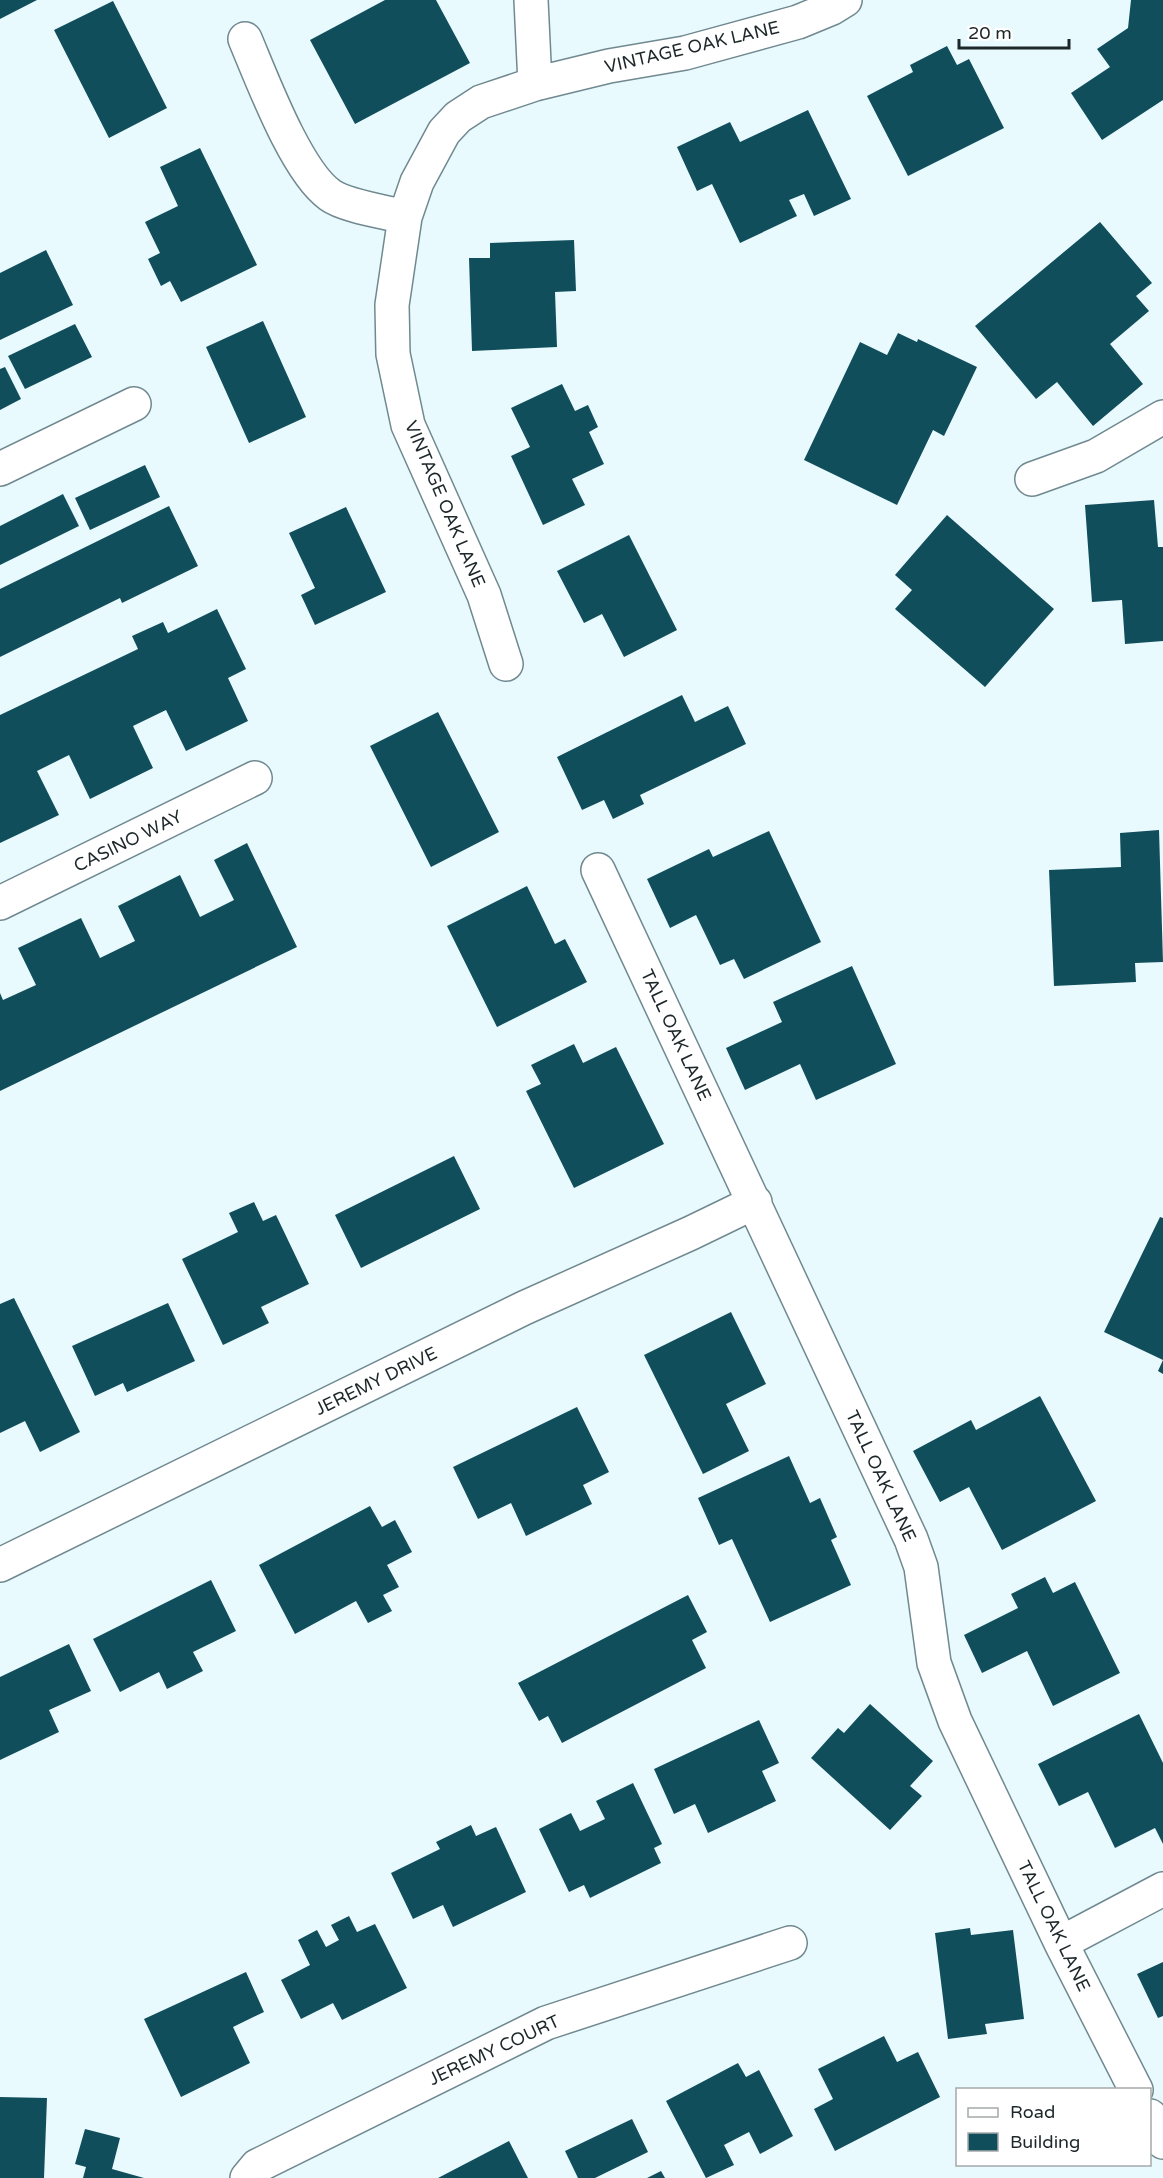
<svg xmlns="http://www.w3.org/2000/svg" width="1163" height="2178" viewBox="0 0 1163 2178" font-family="'Varela Round',sans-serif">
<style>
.building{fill:#114e5b}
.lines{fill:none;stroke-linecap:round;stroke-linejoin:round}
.minor-casing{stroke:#708990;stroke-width:36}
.minor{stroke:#fff;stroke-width:33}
.labels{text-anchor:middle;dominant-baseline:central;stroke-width:6;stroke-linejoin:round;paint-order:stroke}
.street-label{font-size:18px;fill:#1d272a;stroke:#fff}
</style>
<rect width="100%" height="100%" fill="#e9fafe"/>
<path class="building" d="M 0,0 L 37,0 L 0,19 Z
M 385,0 L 436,0 L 470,63 L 355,124 L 310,40 Z
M 1131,0 L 1163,0 L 1163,100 L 1102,140 L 1071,93 L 1110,67 L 1097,49 L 1128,28 Z
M 113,1 L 167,108 L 109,138 L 54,30 Z
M 947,46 L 957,65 L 969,59 L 1004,128 L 908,176 L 867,96 L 913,72 L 910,65 Z
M 808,110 L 851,199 L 814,216 L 804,194 L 789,200 L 797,216 L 740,243 L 712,184 L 697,191 L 677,147 L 730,122 L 740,142 Z
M 200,148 L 257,265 L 181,302 L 170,281 L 161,286 L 148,259 L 160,253 L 145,222 L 178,206 L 160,167 Z
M 1100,222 L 1152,283 L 1136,296 L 1149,311 L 1110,344 L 1143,384 L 1093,426 L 1057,382 L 1036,399 L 975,326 Z
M 574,240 L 576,291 L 555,292 L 557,347 L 472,351 L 469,258 L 490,258 L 490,243 Z
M 46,250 L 73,305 L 0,340 L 0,273 Z
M 263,321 L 306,417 L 249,443 L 206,347 Z
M 75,324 L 92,357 L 25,389 L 8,356 Z
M 898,333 L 917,342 L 918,339 L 977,367 L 944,436 L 933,430 L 897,505 L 804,460 L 860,342 L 887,355 Z
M 5,367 L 21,399 L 0,410 L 0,369 Z
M 562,384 L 575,411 L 588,405 L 598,427 L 589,432 L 604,464 L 572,479 L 585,505 L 543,525 L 511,456 L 530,447 L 511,408 Z
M 145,465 L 160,497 L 90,530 L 75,498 Z
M 63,494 L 79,526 L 0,565 L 0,526 Z
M 1154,500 L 1158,547 L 1163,547 L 1163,641 L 1125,644 L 1122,600 L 1092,602 L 1085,505 Z
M 169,506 L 198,566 L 122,603 L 120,598 L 0,657 L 0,589 Z
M 346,507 L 386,592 L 315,625 L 301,595 L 315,588 L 289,533 Z
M 947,515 L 1054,609 L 985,687 L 895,609 L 912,590 L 895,575 Z
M 629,535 L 677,630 L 624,657 L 602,614 L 584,623 L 557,571 Z
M 217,609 L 246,669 L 228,678 L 248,721 L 186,751 L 166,710 L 133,726 L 153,768 L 90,799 L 69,755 L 37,771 L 59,815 L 0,843 L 0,715 L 138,649 L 132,636 L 163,622 L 168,633 Z
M 682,695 L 695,722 L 728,706 L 746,744 L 640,795 L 644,804 L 613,819 L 604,800 L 582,810 L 557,757 Z
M 438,712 L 499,832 L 431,867 L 370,746 Z
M 1159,830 L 1163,962 L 1135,963 L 1136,982 L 1054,986 L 1049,870 L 1121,867 L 1120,833 Z
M 769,831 L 821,942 L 744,979 L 734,959 L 720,965 L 696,915 L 670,928 L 647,879 L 709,849 L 713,857 Z
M 247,843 L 297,947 L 0,1091 L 0,993 L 3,1000 L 36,985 L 18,948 L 81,918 L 100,958 L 135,941 L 118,906 L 180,875 L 200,917 L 234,900 L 214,860 Z
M 527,886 L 555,944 L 565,939 L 587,982 L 497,1027 L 447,926 Z
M 852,966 L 896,1064 L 816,1100 L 800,1064 L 745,1090 L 726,1048 L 782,1022 L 773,1002 Z
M 574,1044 L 583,1063 L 616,1047 L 664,1144 L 574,1188 L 526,1091 L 541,1084 L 531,1065 Z
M 454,1156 L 480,1209 L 361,1268 L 335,1215 Z
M 254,1202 L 263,1221 L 276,1215 L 309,1284 L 261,1307 L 269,1323 L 223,1345 L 182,1259 L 238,1232 L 229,1213 Z
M 1160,1217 L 1163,1218 L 1163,1374 L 1158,1371 L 1163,1360 L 1104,1332 Z
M 14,1298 L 80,1432 L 40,1452 L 25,1421 L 0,1433 L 0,1304 Z
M 168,1303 L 195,1361 L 127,1392 L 123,1383 L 95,1396 L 72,1346 Z
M 731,1312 L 766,1384 L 726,1404 L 749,1451 L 703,1474 L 644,1355 Z
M 1040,1396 L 1096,1501 L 1002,1550 L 969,1487 L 940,1502 L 913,1451 L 971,1420 L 976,1430 Z
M 577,1407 L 609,1472 L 583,1485 L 592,1504 L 526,1536 L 511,1503 L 478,1519 L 453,1467 Z
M 789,1456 L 810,1503 L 820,1498 L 837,1537 L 831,1540 L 851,1585 L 770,1622 L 732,1539 L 719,1545 L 698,1498 Z
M 370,1506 L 382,1527 L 395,1520 L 412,1552 L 387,1565 L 399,1587 L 383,1595 L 392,1611 L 368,1623 L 356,1601 L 295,1634 L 259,1565 Z
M 1045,1577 L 1053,1593 L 1075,1582 L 1120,1673 L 1053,1706 L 1027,1651 L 982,1673 L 964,1635 L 1018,1608 L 1011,1594 Z
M 211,1580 L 236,1631 L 193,1652 L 203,1671 L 167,1689 L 159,1672 L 120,1692 L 93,1639 Z
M 688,1595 L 707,1632 L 692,1640 L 706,1668 L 562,1743 L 548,1716 L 539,1721 L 518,1683 Z
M 69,1644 L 91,1691 L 49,1710 L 59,1732 L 0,1760 L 0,1677 Z
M 870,1704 L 933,1761 L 910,1786 L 922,1796 L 890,1830 L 811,1758 L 838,1728 L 844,1733 Z
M 1139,1714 L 1163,1763 L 1163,1844 L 1155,1828 L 1115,1848 L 1088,1792 L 1059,1806 L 1038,1764 Z
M 759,1720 L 779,1763 L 762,1771 L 776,1801 L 708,1833 L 695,1804 L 674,1814 L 654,1769 Z
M 633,1783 L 662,1844 L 654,1848 L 661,1863 L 590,1898 L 584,1885 L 569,1892 L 539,1829 L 571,1813 L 580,1831 L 605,1819 L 596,1801 Z
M 471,1825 L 476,1836 L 496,1827 L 526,1892 L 453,1927 L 443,1905 L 413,1919 L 391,1873 L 440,1849 L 436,1842 Z
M 349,1916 L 357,1932 L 375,1924 L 407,1988 L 342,2020 L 333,2003 L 301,2019 L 281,1980 L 310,1965 L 298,1940 L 317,1930 L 326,1947 L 339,1940 L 331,1925 Z
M 970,1928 L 971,1935 L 1013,1930 L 1024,2019 L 985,2024 L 987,2034 L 948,2039 L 935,1933 Z
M 1163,1962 L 1163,2016 L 1158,2018 L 1137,1974 Z
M 246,1972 L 264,2012 L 233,2027 L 250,2063 L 181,2097 L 144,2019 Z
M 884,2036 L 897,2062 L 918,2052 L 940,2097 L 835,2151 L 814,2109 L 833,2099 L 818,2069 Z
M 738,2063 L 746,2077 L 759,2070 L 793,2136 L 760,2154 L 749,2132 L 724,2145 L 734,2165 L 706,2178 L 666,2101 Z
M 0,2097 L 47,2098 L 44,2178 L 0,2178 Z
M 632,2119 L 648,2152 L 595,2178 L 578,2178 L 565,2151 Z
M 85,2129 L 120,2138 L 112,2169 L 144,2178 L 83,2178 L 86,2167 L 75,2164 Z
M 509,2141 L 528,2178 L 438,2178 Z
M 661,2171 L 665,2178 L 647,2178 Z"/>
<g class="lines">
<g class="minor-casing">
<path id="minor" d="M 531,0 L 535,84
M 245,39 C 262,79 296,171 330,195 C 345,206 386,212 405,217
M 0,469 L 134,404
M 1032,479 L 1096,456 L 1163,417
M 506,664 L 484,595 L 408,425 L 393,354 L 392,305 L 405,217 L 417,182 L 444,132 L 458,117 L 481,102 L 535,84 L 609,66 L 685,53 L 798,22 L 832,8 L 845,0
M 598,870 L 911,1539 L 921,1567 L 934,1663 L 955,1721 L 1061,1943 L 1136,2090
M 0,903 L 255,778
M 0,1565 L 524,1308 L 691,1233 L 755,1202
M 1061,1943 L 1163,1889
M 1150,2116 L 1163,2142
M 247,2178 L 257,2166 L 546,2023 L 790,1943"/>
</g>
<use href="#minor" class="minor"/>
</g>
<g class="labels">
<g class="street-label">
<text transform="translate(692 47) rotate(-13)">VINTAGE OAK LANE</text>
<text transform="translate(445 504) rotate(67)">VINTAGE OAK LANE</text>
<text transform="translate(128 841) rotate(-26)">CASINO WAY</text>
<text transform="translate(676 1035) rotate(65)">TALL OAK LANE</text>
<text transform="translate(376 1381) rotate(-26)">JEREMY DRIVE</text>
<text transform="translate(881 1476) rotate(65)">TALL OAK LANE</text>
<text transform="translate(1054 1926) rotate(64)">TALL OAK LANE</text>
<text transform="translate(494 2050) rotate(-25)">JEREMY COURT</text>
</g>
</g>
<rect x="956" y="2088" width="195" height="78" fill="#ffffff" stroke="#a5a9aa" stroke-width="1.5"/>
<rect x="968" y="2108" width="30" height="9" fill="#ffffff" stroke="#a5a9aa" stroke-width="1.5"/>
<text x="1010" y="2118" font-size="18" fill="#1d272a">Road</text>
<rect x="968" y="2133" width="30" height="18" fill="#114e5b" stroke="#a5a9aa" stroke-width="1.5"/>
<text x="1010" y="2148" font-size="18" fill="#1d272a">Building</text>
<path d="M959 39v9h110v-9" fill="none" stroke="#1d272a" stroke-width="3"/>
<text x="968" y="39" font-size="18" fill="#1d272a" stroke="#ffffff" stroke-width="4.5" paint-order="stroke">20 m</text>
</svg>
